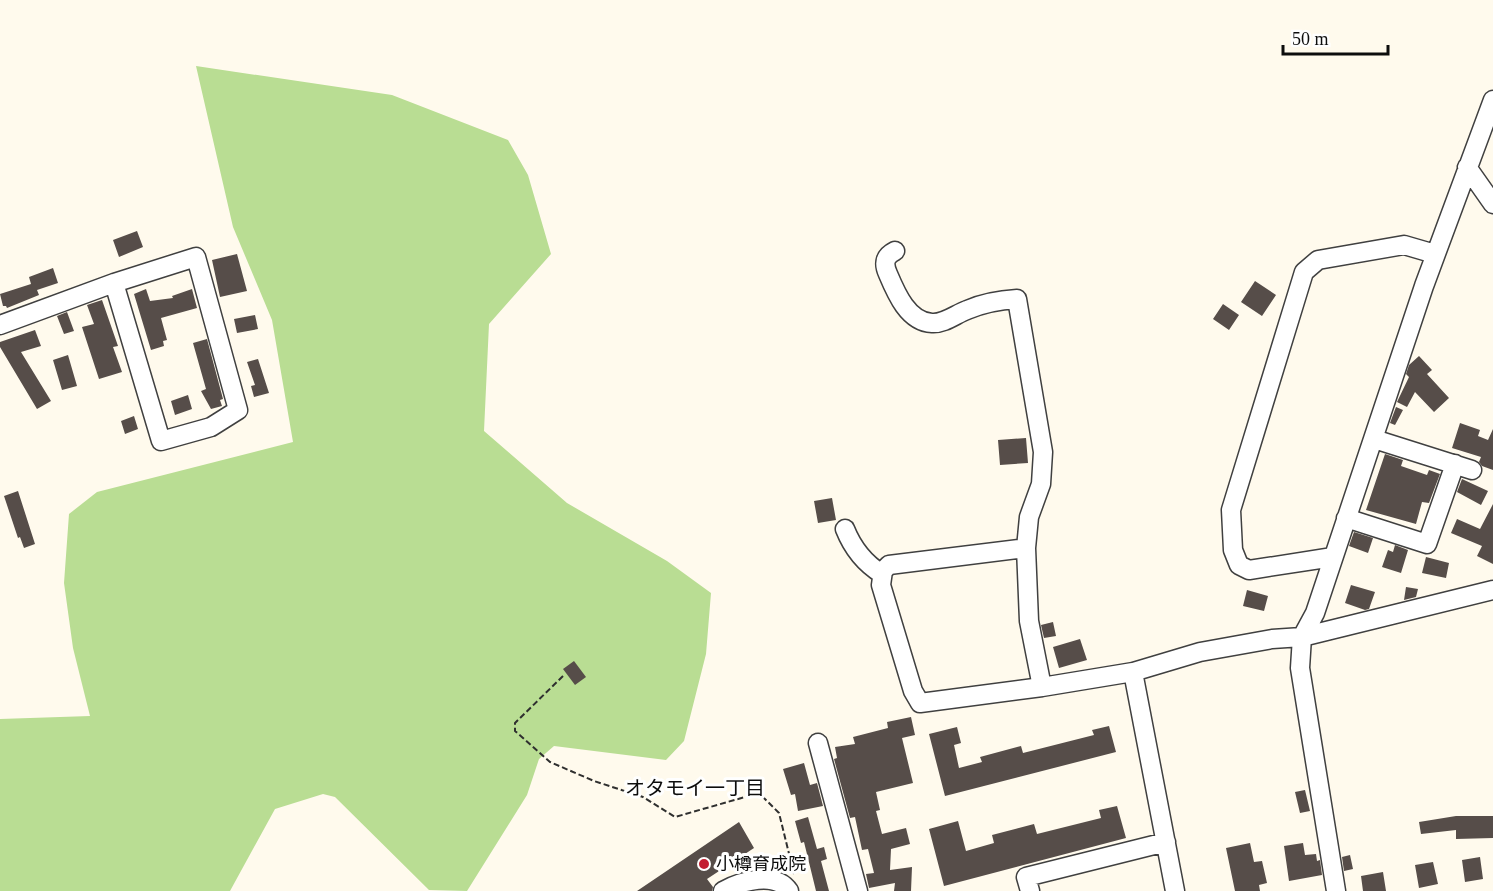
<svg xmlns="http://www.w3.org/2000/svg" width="1493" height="891" viewBox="0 0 1493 891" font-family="'Times New Roman','Noto Sans JP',serif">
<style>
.forest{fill:#b9dd93}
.building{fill:#564d49}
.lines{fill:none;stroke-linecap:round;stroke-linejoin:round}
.minor-casing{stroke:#404040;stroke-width:21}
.path{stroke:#2f2f2f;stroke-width:2;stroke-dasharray:6 3;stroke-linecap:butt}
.minor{stroke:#fff;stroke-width:18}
.poi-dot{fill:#c31e31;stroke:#fff;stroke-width:2}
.labels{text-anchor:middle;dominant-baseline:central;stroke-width:6;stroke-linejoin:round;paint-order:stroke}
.poi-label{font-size:18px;fill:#0d0d0d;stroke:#fff;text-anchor:start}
.neighbourhood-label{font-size:20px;fill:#0d0d0d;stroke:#fff}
</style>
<rect width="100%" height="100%" fill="#fffaed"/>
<path class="forest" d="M 196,66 L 392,95 L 508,140 L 528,175 L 551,254 L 489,324 L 484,431 L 567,503 L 667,561 L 711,593 L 706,654 L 684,741 L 666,760 L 554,746 L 539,759 L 527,795 L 467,891 L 429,890 L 335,797 L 323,794 L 275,809 L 230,891 L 0,891 L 0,719 L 90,716 L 73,648 L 64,583 L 69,514 L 97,492 L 293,442 L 272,320 L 233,227 Z"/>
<path class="building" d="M 137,231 L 143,247 L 119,257 L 113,240 Z
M 237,254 L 247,291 L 220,297 L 212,260 Z
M 53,268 L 58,283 L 37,290 L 39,295 L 7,308 L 6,306 L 3,306 L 0,294 L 31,284 L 29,277 Z
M 1255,281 L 1276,295 L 1262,316 L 1241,302 Z
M 146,289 L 150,301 L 173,298 L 172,296 L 192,289 L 197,308 L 161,318 L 167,340 L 163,341 L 164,346 L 151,350 L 134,294 Z
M 102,300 L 118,346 L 113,347 L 122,372 L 99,379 L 82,327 L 94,324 L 87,305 Z
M 1223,304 L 1239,315 L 1229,330 L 1213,319 Z
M 67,312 L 74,331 L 64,334 L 57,316 Z
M 255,315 L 258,329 L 237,333 L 234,319 Z
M 35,330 L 41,346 L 21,352 L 51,401 L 37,409 L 0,347 L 0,342 Z
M 207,339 L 223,399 L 220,400 L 222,406 L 211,409 L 201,391 L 206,389 L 193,343 Z
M 68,355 L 77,386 L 62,390 L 53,360 Z
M 1419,356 L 1432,370 L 1427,374 L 1449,398 L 1434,412 L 1415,392 L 1407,407 L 1397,402 L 1409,377 L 1406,374 L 1409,365 Z
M 258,359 L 269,393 L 254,397 L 251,386 L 255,385 L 247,362 Z
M 188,395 L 192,409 L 175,415 L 171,401 Z
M 1396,407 L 1403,410 L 1395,425 L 1390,423 Z
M 134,416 L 138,429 L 125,434 L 121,421 Z
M 1460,423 L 1480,430 L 1478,436 L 1488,440 L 1493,429 L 1493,470 L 1482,466 L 1479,462 L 1481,457 L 1452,448 Z
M 1026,438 L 1028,463 L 1000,465 L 998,440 Z
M 1385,454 L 1403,460 L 1401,466 L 1427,475 L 1429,470 L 1440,474 L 1429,503 L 1422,502 L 1416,524 L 1366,510 Z
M 1462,479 L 1488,491 L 1481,505 L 1457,492 Z
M 18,491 L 35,544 L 24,548 L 20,537 L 18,538 L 4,496 Z
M 832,498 L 836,520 L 818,523 L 814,501 Z
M 1493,504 L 1493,564 L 1477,556 L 1482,546 L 1451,533 L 1457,519 L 1480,529 Z
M 1354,532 L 1373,538 L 1368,553 L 1349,546 Z
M 1395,545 L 1408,550 L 1401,573 L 1382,567 L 1388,550 L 1393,552 Z
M 1426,557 L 1449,563 L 1446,578 L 1422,573 Z
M 1351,585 L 1375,592 L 1369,609 L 1365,610 L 1345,603 Z
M 1406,587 L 1418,589 L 1416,597 L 1404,600 Z
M 1247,590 L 1268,596 L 1264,611 L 1243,606 Z
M 1053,622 L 1056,636 L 1044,638 L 1041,625 Z
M 1080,639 L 1087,660 L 1059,668 L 1053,647 Z
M 574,661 L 586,677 L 575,685 L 563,669 Z
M 911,717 L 915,735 L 902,738 L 913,783 L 876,792 L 880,810 L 876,811 L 882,834 L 906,828 L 910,844 L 891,849 L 890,870 L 912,867 L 911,891 L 894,891 L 895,883 L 869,888 L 866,874 L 874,873 L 868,849 L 862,850 L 855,817 L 850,818 L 834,759 L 837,758 L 835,747 L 855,744 L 853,737 L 888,728 L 887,722 Z
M 1109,726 L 1116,752 L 945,796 L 929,734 L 957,727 L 961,743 L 954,745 L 959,768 L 982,762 L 980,757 L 1021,746 L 1023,753 L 1094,735 L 1092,730 Z
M 804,763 L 810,785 L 817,783 L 823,806 L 798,811 L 795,794 L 791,795 L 783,769 Z
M 1305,790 L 1310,811 L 1300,813 L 1295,792 Z
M 1117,806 L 1126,838 L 944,886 L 929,829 L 958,821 L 966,851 L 994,843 L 992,835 L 1034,824 L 1037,834 L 1101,818 L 1099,810 Z
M 1456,816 L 1493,816 L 1493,838 L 1456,839 L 1456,830 L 1421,834 L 1419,822 Z
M 808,817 L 817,849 L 824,847 L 827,859 L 821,861 L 829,891 L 816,891 L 804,842 L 801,843 L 795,821 Z
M 739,822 L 754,848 L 707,879 L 713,887 L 712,891 L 637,891 Z
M 1250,843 L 1254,862 L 1262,861 L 1267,883 L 1259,885 L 1260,891 L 1235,891 L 1226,848 Z
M 1303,843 L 1305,855 L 1316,854 L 1317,861 L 1320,860 L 1322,875 L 1289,881 L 1284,846 Z
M 1350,855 L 1353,869 L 1344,871 L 1342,857 Z
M 1480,857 L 1483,879 L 1465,882 L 1462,860 Z
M 1433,862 L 1438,884 L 1419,888 L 1415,865 Z
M 1383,872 L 1386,891 L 1363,891 L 1361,876 Z"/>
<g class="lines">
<g class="minor-casing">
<path id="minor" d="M 1467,167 L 1493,204
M 895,251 C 885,256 883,263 888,274 C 896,293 908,322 932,323 C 944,324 956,314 967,310 C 983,303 1000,300 1017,299 L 1043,452 L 1041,484 L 1029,517 L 1026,548 L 1029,621 L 1042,687
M 0,325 L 114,283 L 196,257 L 238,410 L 211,427 L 161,441 L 114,283
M 1374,439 L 1472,470
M 1346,518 L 1427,544 L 1455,464
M 845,529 C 853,549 864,563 882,574
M 1026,548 L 889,565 L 883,571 L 881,585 L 913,691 L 920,703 L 1042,687 L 1133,672 L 1200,652 L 1272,639 L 1302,637 L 1493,590
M 1333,557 L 1249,570 L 1239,565 L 1233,550 L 1231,510 L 1304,272 L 1318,260 L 1404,245 L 1435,254
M 1133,672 L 1175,891
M 818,743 L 858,891
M 723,891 C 741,881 776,871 789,891
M 1030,891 L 1026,877 L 1166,842
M 1336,891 L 1300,668 L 1302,637 L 1315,613 L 1424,286 L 1493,100"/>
</g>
<path class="path" d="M 563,676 L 515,723 L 515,731 L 550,762 L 594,781 L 643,797 L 675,817 L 759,793 L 779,813 L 794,874"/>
<use href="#minor" class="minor"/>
</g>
<circle class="poi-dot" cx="704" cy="864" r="6"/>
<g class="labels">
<g class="poi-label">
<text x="716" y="864">小樽育成院</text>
</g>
<g class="neighbourhood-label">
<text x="695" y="788">オタモイ一丁目</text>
</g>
</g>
<path d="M1283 45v9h105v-9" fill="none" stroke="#0d0d0d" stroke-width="3"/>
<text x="1292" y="45" font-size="18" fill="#0d0d0d" stroke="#ffffff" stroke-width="4.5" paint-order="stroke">50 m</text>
</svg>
